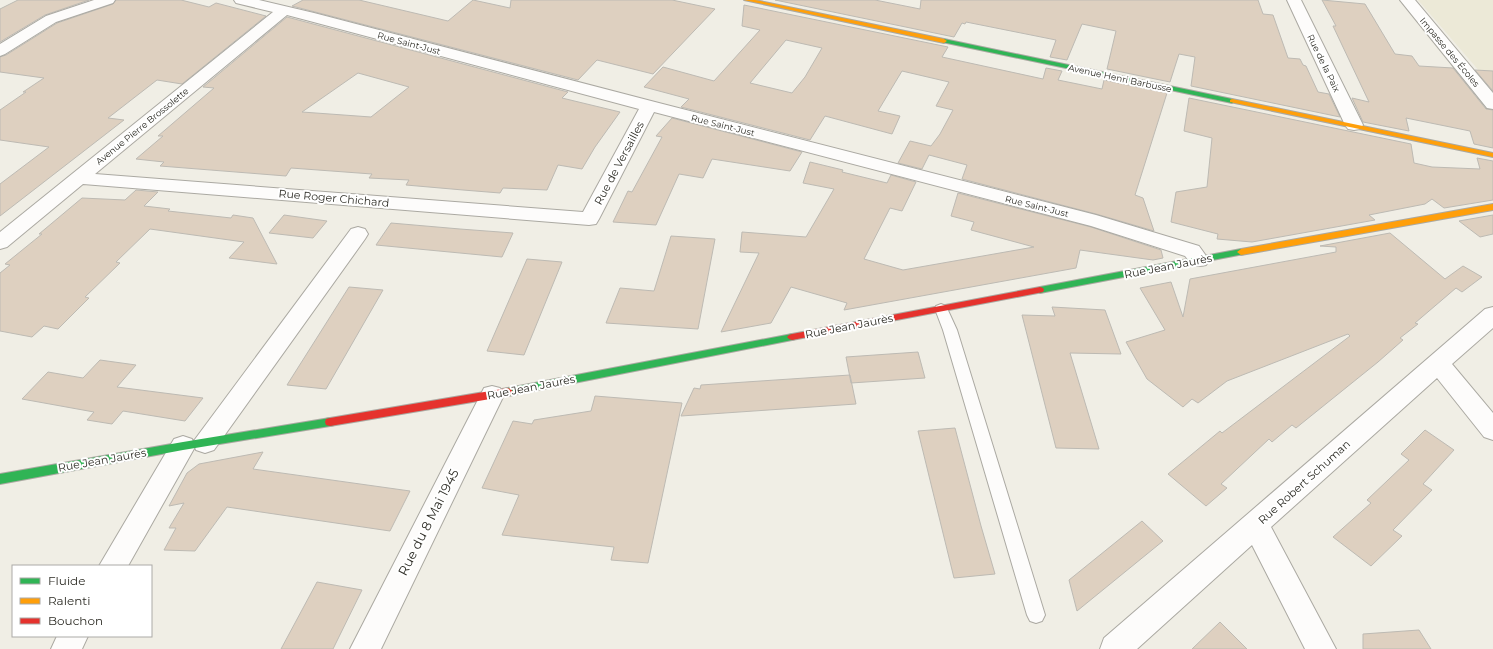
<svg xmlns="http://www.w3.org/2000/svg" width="1493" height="649" viewBox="0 0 1493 649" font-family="Montserrat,sans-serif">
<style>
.built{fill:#ece9d7}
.building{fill:#ded0c0;stroke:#bdbab3;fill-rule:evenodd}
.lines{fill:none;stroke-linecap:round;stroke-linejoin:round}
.lane-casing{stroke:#aba9a2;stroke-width:2}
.street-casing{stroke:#aba9a2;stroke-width:2}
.fast-casing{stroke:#aba9a2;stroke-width:2}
.slow-casing{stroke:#aba9a2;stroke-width:2}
.jam-casing{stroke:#aba9a2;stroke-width:2}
.lane{fill:#fdfcfb;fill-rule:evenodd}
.street{fill:#fdfcfb;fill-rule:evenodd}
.fast{fill:#30b455;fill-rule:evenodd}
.slow{fill:#ff9f0a;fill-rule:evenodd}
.jam{fill:#e5322d;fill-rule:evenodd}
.labels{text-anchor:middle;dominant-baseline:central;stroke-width:4;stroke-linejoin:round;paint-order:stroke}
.far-street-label{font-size:9px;fill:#2c2b24;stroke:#fff}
.street-label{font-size:11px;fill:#2c2b24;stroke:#fff}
.near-street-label{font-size:13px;fill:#2c2b24;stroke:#fff}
</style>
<rect width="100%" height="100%" fill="#f0eee5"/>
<path class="built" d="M 1418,0 L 1493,0 L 1493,87 L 1462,51 Z"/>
<path class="building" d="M 18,0 L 89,0 L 45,15 L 0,42 L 0,9 Z
M 116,0 L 181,0 L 209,7 L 216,3 L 266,16 L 182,84 L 157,80 L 108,118 L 124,120 L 0,216 L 0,184 L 49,147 L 0,140 L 0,110 L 26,92 L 23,92 L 44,78 L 0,72 L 0,57 L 6,55 L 57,23 L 113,4 Z
M 303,0 L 359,0 L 448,21 L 473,0 L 510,8 L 511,0 L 672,0 L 715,9 L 653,74 L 597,60 L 578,80 L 292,6 Z
M 775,0 L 875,0 L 920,9 L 921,0 L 1258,0 L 1263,14 L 1273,15 L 1288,58 L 1300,59 L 1303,65 L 1306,66 L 1318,92 L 1329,94 L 1340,117 L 1191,86 L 1195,57 L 1179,54 L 1170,82 L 1107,69 L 1116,31 L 1082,24 L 1067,60 L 1050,57 L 1056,40 L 966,22 L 965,24 L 962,23 L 954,37 Z
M 1322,0 L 1365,4 L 1395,54 L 1412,56 L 1419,66 L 1453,68 L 1486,109 L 1493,110 L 1493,148 L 1474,144 L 1470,131 L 1406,118 L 1409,131 L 1363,122 L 1352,98 L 1369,102 L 1333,26 L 1336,26 Z
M 744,5 L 948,47 L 942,57 L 1043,79 L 1046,68 L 1062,71 L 1058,80 L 1102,89 L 1104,80 L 1167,93 L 1135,195 L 1143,198 L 1154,231 L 1096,214 L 962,179 L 967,165 L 929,155 L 922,169 L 898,163 L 910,141 L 931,146 L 940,134 L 953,110 L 936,106 L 949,82 L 902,71 L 878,111 L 900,116 L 892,134 L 825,116 L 810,140 L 681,107 L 689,99 L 644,87 L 663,67 L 714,81 L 760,30 L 742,26 ZM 786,40 L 822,48 L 805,77 L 792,93 L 750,83 Z
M 287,17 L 568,92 L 562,98 L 620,112 L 595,147 L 582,169 L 558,165 L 547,190 L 503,188 L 500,193 L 463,190 L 406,185 L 409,180 L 369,178 L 372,174 L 291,168 L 286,176 L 160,166 L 164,162 L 136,159 L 163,136 L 158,136 L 214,88 L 203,87 ZM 358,73 L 409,87 L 371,117 L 302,112 Z
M 1475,70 L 1493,71 L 1493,91 Z
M 1189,98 L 1411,144 L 1414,163 L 1432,167 L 1480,169 L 1477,158 L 1493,161 L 1493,200 L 1444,208 L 1432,199 L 1425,204 L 1369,215 L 1375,220 L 1252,242 L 1217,239 L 1218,234 L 1171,222 L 1176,192 L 1207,187 L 1212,138 L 1184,131 Z
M 672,118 L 802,152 L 790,171 L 712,159 L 703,178 L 679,174 L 656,225 L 613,222 L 628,191 L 632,192 L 662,137 L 656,136 Z
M 810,162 L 843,170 L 842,172 L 887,183 L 891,175 L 916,182 L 902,211 L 890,208 L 864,259 L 903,270 L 1034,247 L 971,230 L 974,222 L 951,216 L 958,193 L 1091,227 L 1161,250 L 1163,258 L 1153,260 L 1080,250 L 1076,268 L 844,310 L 847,303 L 791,287 L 771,323 L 721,332 L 759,253 L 740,252 L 742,232 L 806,237 L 834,189 L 803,183 Z
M 136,190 L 158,192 L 144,206 L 170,209 L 168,211 L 231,218 L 233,215 L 253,218 L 277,264 L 229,258 L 244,242 L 150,229 L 116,262 L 120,263 L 85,297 L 89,298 L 58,329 L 44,326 L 32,337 L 0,331 L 0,273 L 10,265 L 5,264 L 42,234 L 39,234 L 82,198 L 125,200 Z
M 284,215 L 327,221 L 313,238 L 269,233 Z
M 1493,215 L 1493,234 L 1480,237 L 1459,221 Z
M 391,223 L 460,229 L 513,233 L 502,257 L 376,245 Z
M 1390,233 L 1445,279 L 1463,266 L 1482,277 L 1462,292 L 1456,288 L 1415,323 L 1418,324 L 1400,338 L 1403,340 L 1378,362 L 1296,428 L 1292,425 L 1272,442 L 1269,439 L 1221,484 L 1227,488 L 1206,506 L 1168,474 L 1220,431 L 1222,433 L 1350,336 L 1348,334 L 1227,381 L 1198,403 L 1192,399 L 1183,407 L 1147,379 L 1126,342 L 1165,330 L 1140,288 L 1171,282 L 1183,317 L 1190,279 L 1336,252 L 1336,247 L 1320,246 Z
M 671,236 L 715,239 L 698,329 L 606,323 L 620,288 L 654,291 Z
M 527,259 L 562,262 L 524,355 L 487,351 Z
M 349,287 L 383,290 L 326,389 L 287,385 Z
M 1052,307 L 1105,310 L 1121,354 L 1070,353 L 1099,449 L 1056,448 L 1022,315 L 1055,316 Z
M 918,352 L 925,378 L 851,383 L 846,357 Z
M 100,360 L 136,365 L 117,387 L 203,398 L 185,421 L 123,411 L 112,424 L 87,420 L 94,412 L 22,399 L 48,372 L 83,378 Z
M 850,375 L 856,404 L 681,416 L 694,388 L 700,389 L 701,385 Z
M 595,396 L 682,403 L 648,563 L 611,560 L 614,547 L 502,535 L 519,495 L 482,488 L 513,421 L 532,424 L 534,420 L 591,411 Z
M 955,428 L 981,526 L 995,574 L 954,578 L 918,431 Z
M 1425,430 L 1454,450 L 1423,484 L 1432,490 L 1393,530 L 1402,536 L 1371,566 L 1333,537 L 1371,503 L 1367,500 L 1409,460 L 1401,454 Z
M 263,452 L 253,469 L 410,491 L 390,531 L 227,507 L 195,551 L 164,550 L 176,528 L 169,528 L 184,503 L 169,506 L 187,473 L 199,464 Z
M 1142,521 L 1163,541 L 1077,611 L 1069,580 Z
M 317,582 L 362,590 L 333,649 L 281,649 Z
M 1220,622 L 1247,649 L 1192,649 Z
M 1419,630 L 1431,649 L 1363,649 L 1363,634 Z"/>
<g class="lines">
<g class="lane-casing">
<path id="lane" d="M 941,304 L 946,306 L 957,330 L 1045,615 L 1042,621 L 1036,623 L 1030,621 L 1027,615 L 943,330 L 935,309 L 936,306 Z"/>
</g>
<g class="street-casing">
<path id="street" d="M 94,0 L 115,0 L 113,3 L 56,22 L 5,54 L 0,56 L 0,44 L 46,16 Z
M 234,0 L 259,0 L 314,13 L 655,102 L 1096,215 L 1199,246 L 1209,260 L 1206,265 C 1195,268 1192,265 1185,256 L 1091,226 L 654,112 L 599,219 L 596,224 L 589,225 L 83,184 L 7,247 L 0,249 L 0,232 L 273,12 L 236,3 ZM 287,15 L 306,20 L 639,109 L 583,212 L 95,174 Z
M 1287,0 L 1301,0 L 1363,125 L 1360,129 L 1354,130 L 1348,129 L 1345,125 Z
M 1400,0 L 1415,0 L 1493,93 L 1493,109 L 1487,108 Z
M 358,227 L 365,229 L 368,234 L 365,239 L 214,450 L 205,453 L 196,450 L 195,447 L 128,566 L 99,566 L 174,439 L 183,436 L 192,439 L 193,442 L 351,229 Z
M 1493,307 L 1493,328 L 1452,364 L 1493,413 L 1493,440 L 1484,437 L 1437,378 L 1271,527 L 1336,649 L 1305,649 L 1252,545 L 1137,649 L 1100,649 L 1104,638 L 1485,309 Z
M 492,386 L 500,388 L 504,395 L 381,649 L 350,649 L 484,388 Z
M 57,636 L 88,636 L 82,649 L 51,649 Z"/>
</g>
<g class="fast-casing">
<path id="fast" d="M 944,39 L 1232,99 L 1235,101 L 1232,103 L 942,42 L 941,41 Z
M 1241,249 L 1245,252 L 1244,254 L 1040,293 L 1036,290 L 1040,287 Z
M 792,334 L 795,335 L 797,337 L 795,339 L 792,340 L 508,396 L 505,395 L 503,392 L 505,389 L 508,388 Z
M 330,418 L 334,419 L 335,422 L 334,425 L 330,426 L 183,450 L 0,484 L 0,474 L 183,442 Z"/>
</g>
<g class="slow-casing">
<path id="slow" d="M 744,0 L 755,0 L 944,39 L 947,41 L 944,43 Z
M 1232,99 L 1493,153 L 1493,157 L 1230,102 L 1230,100 Z
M 1493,204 L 1493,210 L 1241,255 L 1237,252 L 1241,249 Z"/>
</g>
<g class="jam-casing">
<path id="jam" d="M 1040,287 L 1043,288 L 1044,290 L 1043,292 L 792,340 L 789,339 L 787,337 L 789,335 L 792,334 Z
M 508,388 L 511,389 L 513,392 L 511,395 L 508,396 L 330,426 L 326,425 L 325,422 L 326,419 L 330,418 Z"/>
</g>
<use href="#lane" class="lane"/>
<use href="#street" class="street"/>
<use href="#fast" class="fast"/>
<use href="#slow" class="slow"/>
<use href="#jam" class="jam"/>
</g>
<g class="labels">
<g class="far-street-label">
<text transform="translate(409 43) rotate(15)">Rue Saint-Just</text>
<text transform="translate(1450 52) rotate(50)">Impasse des Écoles</text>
<text transform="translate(1324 63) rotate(64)">Rue de la Paix</text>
<text transform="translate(1120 78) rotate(12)">Avenue Henri Barbusse</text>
<text transform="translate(723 125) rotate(14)">Rue Saint-Just</text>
<text transform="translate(142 126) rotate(-39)">Avenue Pierre Brossolette</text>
<text transform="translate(1037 206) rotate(14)">Rue Saint-Just</text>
</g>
<g class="street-label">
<text transform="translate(619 163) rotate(-62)">Rue de Versailles</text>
<text transform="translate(334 198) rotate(5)">Rue Roger Chichard</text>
<text transform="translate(1168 266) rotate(-11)">Rue Jean Jaurès</text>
<text transform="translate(849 326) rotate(-11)">Rue Jean Jaurès</text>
<text transform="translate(531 387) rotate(-11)">Rue Jean Jaurès</text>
<text transform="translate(102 460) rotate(-10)">Rue Jean Jaurès</text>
<text transform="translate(1304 482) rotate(-42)">Rue Robert Schuman</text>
</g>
<g class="near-street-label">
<text transform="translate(428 522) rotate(-63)">Rue du 8 Mai 1945</text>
</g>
</g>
<rect x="12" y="565" width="140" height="72" fill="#ffffff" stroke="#abaaa7"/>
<rect x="20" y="578" width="20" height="6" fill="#30b455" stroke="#abaaa7"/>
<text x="48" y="585" font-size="12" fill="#2c2b24">Fluide</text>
<rect x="20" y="598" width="20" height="6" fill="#ff9f0a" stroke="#abaaa7"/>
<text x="48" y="605" font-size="12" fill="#2c2b24">Ralenti</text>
<rect x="20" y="618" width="20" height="6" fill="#e5322d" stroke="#abaaa7"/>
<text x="48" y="625" font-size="12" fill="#2c2b24">Bouchon</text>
</svg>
